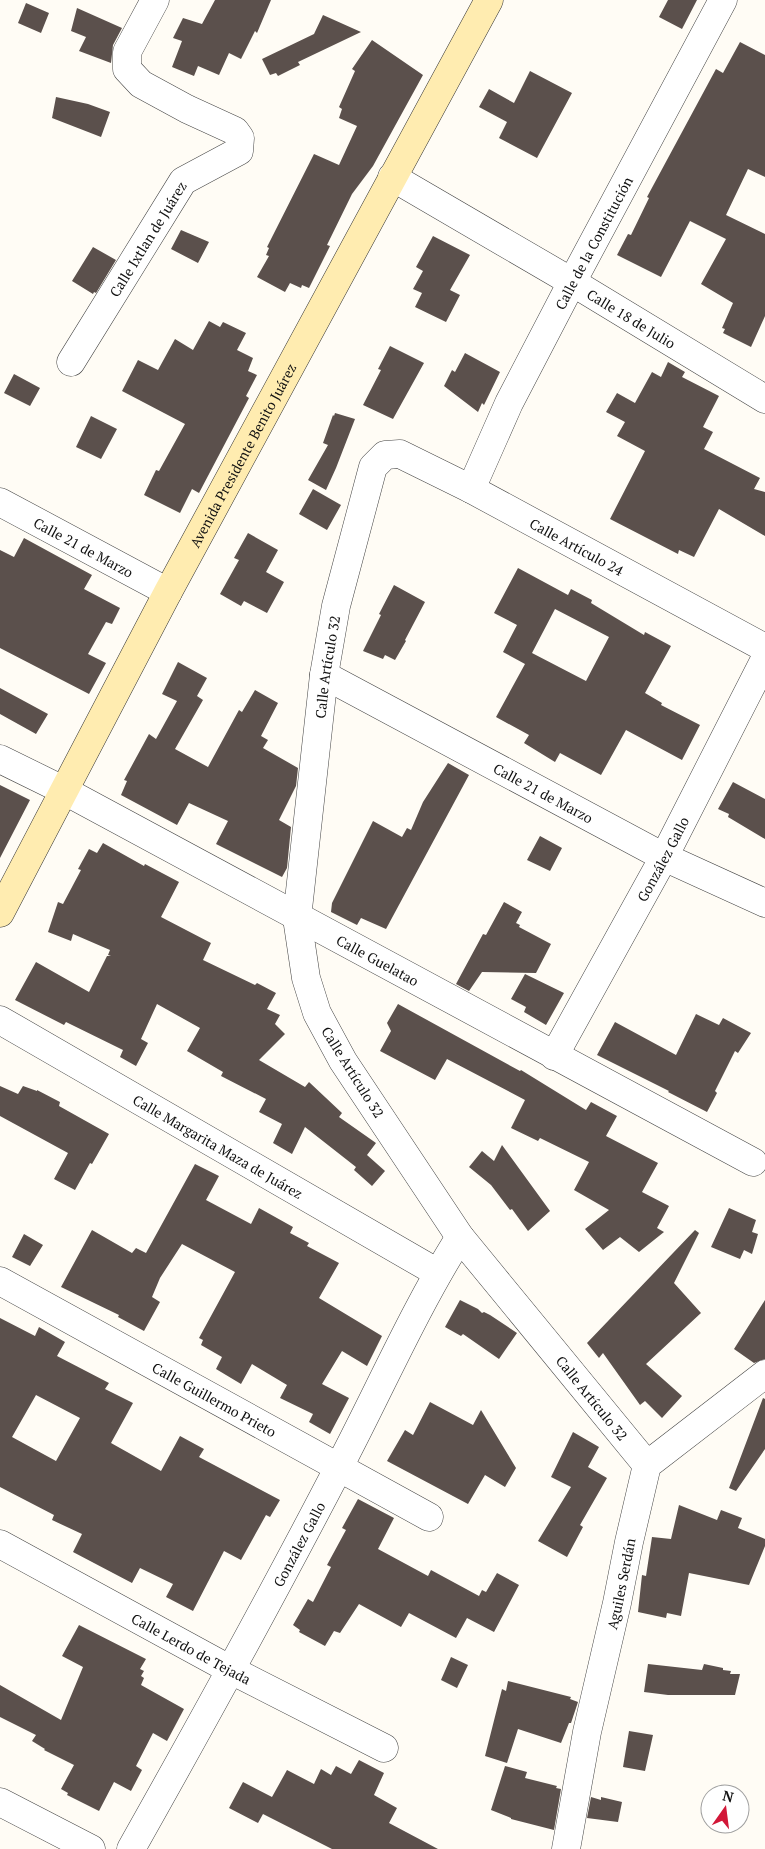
<svg xmlns="http://www.w3.org/2000/svg" width="765" height="1849" viewBox="0 0 765 1849" font-family="'PT Serif',serif">
<style>
.building{fill:#5b504c;fill-rule:evenodd}
.lines{fill:none;stroke-linecap:round;stroke-linejoin:round}
.street-casing{stroke:#444;stroke-width:29}
.secondary-casing{stroke:#333;stroke-width:29}
.street{stroke:#fff;stroke-width:28}
.secondary{stroke:#ffecb0;stroke-width:28}
.labels{text-anchor:middle;dominant-baseline:central;stroke-width:5;stroke-linejoin:round;paint-order:stroke}
.street-label{font-size:14px;fill:#111;stroke:#fff}
</style>
<rect width="100%" height="100%" fill="#fffcf5"/>
<path class="building" d="M 215,0 L 271,0 L 257,33 L 255,31 L 241,59 L 229,53 L 219,75 L 198,66 L 194,76 L 172,67 L 182,41 L 173,38 L 183,18 L 202,24 Z
M 668,0 L 697,0 L 682,29 L 659,17 Z
M 26,3 L 49,13 L 41,33 L 18,23 Z
M 77,8 L 122,28 L 113,45 L 111,63 L 79,51 L 86,37 L 71,31 Z
M 323,15 L 361,32 L 298,62 L 300,65 L 278,76 L 276,73 L 270,75 L 262,59 L 314,34 Z
M 372,40 L 423,75 L 373,166 L 352,194 L 327,245 L 330,246 L 309,288 L 302,285 L 301,288 L 290,283 L 285,292 L 257,277 L 269,256 L 266,255 L 269,248 L 267,247 L 314,154 L 339,165 L 357,126 L 339,118 L 342,109 L 339,107 L 355,71 L 352,69 Z
M 740,42 L 765,55 L 765,177 L 748,169 L 726,215 L 765,234 L 765,316 L 751,347 L 723,333 L 725,329 L 722,328 L 733,303 L 701,284 L 726,239 L 690,221 L 661,277 L 617,255 L 628,234 L 631,235 L 649,198 L 647,197 L 716,69 L 723,73 Z
M 530,71 L 572,93 L 537,158 L 499,138 L 507,122 L 479,107 L 489,89 L 514,103 Z
M 56,97 L 88,104 L 110,112 L 101,137 L 52,118 Z
M 181,230 L 209,242 L 198,263 L 171,249 Z
M 433,236 L 470,255 L 450,290 L 460,295 L 446,322 L 415,307 L 422,293 L 413,289 L 423,271 L 416,267 Z
M 93,247 L 116,260 L 96,293 L 94,292 L 93,294 L 72,281 Z
M 209,321 L 220,327 L 223,322 L 246,333 L 237,350 L 253,358 L 248,371 L 257,375 L 246,396 L 249,398 L 199,493 L 192,489 L 180,513 L 144,495 L 156,470 L 159,471 L 185,424 L 122,391 L 138,360 L 158,370 L 175,339 L 193,350 Z
M 390,346 L 424,363 L 393,419 L 363,405 L 381,370 L 378,369 Z
M 465,353 L 500,372 L 484,405 L 482,403 L 478,412 L 444,386 L 452,370 L 455,372 Z
M 668,362 L 685,372 L 682,377 L 719,396 L 703,427 L 713,432 L 704,449 L 760,478 L 754,489 L 765,492 L 765,536 L 719,509 L 694,557 L 679,550 L 678,554 L 610,519 L 645,451 L 617,436 L 625,422 L 606,412 L 617,393 L 635,403 L 652,372 L 661,377 Z
M 14,374 L 40,388 L 30,406 L 4,393 Z
M 335,413 L 355,419 L 336,468 L 326,490 L 308,480 L 328,445 L 323,443 L 333,415 L 334,416 Z
M 91,416 L 117,429 L 101,459 L 76,447 Z
M 313,489 L 341,505 L 327,530 L 299,514 Z
M 248,533 L 278,550 L 266,572 L 284,582 L 267,613 L 244,601 L 241,606 L 220,594 L 239,560 L 234,558 Z
M 24,538 L 92,575 L 84,589 L 120,608 L 112,624 L 106,622 L 88,654 L 106,663 L 89,694 L 0,648 L 0,550 L 14,557 Z
M 518,568 L 568,595 L 571,589 L 592,600 L 591,603 L 644,635 L 645,632 L 671,646 L 645,693 L 662,703 L 661,705 L 700,725 L 682,760 L 626,730 L 601,775 L 560,753 L 555,762 L 524,743 L 529,735 L 496,717 L 525,664 L 503,652 L 517,625 L 494,613 ZM 555,609 L 609,637 L 586,681 L 532,653 Z
M 394,585 L 425,602 L 405,640 L 406,641 L 395,660 L 385,655 L 383,659 L 363,651 L 381,615 L 379,614 Z
M 178,662 L 207,678 L 197,696 L 203,700 L 175,749 L 208,767 L 239,710 L 242,712 L 255,690 L 278,703 L 261,736 L 268,740 L 263,748 L 298,768 L 296,786 L 279,820 L 291,827 L 287,868 L 282,877 L 216,844 L 228,821 L 189,803 L 177,825 L 121,795 L 127,781 L 124,780 L 149,734 L 156,739 L 177,701 L 162,694 Z
M 0,688 L 48,714 L 36,734 L 0,714 Z
M 448,763 L 469,775 L 386,929 L 361,918 L 357,925 L 331,912 L 332,903 L 373,821 L 402,837 L 407,828 L 411,830 L 423,802 Z
M 733,782 L 765,799 L 765,839 L 728,817 L 729,814 L 718,809 Z
M 0,785 L 30,800 L 0,858 Z
M 540,836 L 562,848 L 550,871 L 527,860 Z
M 103,843 L 144,866 L 145,864 L 179,882 L 161,917 L 211,943 L 203,960 L 255,985 L 257,983 L 276,993 L 267,1009 L 280,1015 L 275,1024 L 285,1034 L 259,1060 L 305,1087 L 309,1082 L 342,1113 L 339,1117 L 376,1143 L 367,1155 L 385,1171 L 372,1186 L 354,1170 L 356,1167 L 305,1127 L 292,1154 L 273,1143 L 282,1124 L 259,1112 L 266,1099 L 221,1076 L 223,1072 L 187,1051 L 200,1028 L 157,1004 L 141,1039 L 148,1043 L 136,1066 L 120,1057 L 123,1050 L 66,1022 L 64,1025 L 15,1000 L 36,962 L 89,992 L 107,956 L 111,956 L 108,955 L 110,950 L 73,934 L 71,941 L 48,932 L 58,902 L 63,904 L 81,870 L 78,869 L 89,849 L 97,853 Z
M 504,902 L 522,912 L 516,923 L 520,925 L 519,927 L 551,944 L 536,973 L 482,972 L 469,991 L 456,984 L 483,934 L 486,935 Z
M 525,974 L 564,993 L 546,1025 L 524,1012 L 526,1007 L 511,999 Z
M 398,1004 L 520,1071 L 521,1070 L 586,1110 L 591,1102 L 617,1116 L 606,1136 L 658,1163 L 642,1192 L 669,1206 L 657,1228 L 664,1232 L 639,1252 L 620,1237 L 603,1250 L 585,1229 L 609,1210 L 574,1190 L 589,1162 L 540,1138 L 538,1141 L 511,1128 L 525,1100 L 447,1059 L 435,1080 L 380,1051 L 391,1031 L 387,1023 Z
M 696,1014 L 719,1025 L 723,1018 L 751,1033 L 738,1053 L 735,1051 L 715,1091 L 717,1093 L 707,1112 L 668,1092 L 669,1091 L 597,1055 L 615,1022 L 676,1055 Z
M 0,1086 L 18,1094 L 23,1086 L 37,1091 L 37,1090 L 60,1102 L 59,1106 L 109,1134 L 92,1164 L 90,1163 L 75,1190 L 54,1179 L 68,1153 L 0,1116 Z
M 502,1145 L 550,1211 L 528,1231 L 512,1209 L 510,1210 L 491,1185 L 469,1167 L 482,1151 L 494,1161 Z
M 195,1164 L 219,1176 L 206,1200 L 251,1224 L 259,1208 L 293,1227 L 290,1233 L 309,1243 L 307,1246 L 339,1263 L 319,1298 L 382,1336 L 367,1366 L 342,1351 L 322,1384 L 349,1398 L 330,1434 L 309,1422 L 313,1414 L 280,1398 L 287,1385 L 252,1364 L 241,1384 L 216,1369 L 222,1357 L 201,1345 L 203,1340 L 199,1338 L 235,1272 L 182,1244 L 160,1278 L 152,1297 L 160,1302 L 144,1331 L 118,1317 L 119,1315 L 61,1287 L 92,1230 L 132,1253 L 136,1248 L 146,1253 Z
M 729,1208 L 756,1220 L 752,1232 L 758,1234 L 752,1254 L 744,1250 L 740,1259 L 711,1247 Z
M 695,1230 L 699,1233 L 674,1283 L 701,1313 L 646,1364 L 682,1396 L 662,1418 L 645,1401 L 640,1405 L 603,1353 L 599,1358 L 587,1343 Z
M 24,1234 L 43,1245 L 30,1266 L 12,1257 Z
M 460,1300 L 478,1309 L 482,1313 L 484,1312 L 490,1315 L 517,1333 L 499,1359 L 463,1334 L 461,1336 L 445,1327 Z
M 765,1300 L 765,1359 L 754,1363 L 734,1349 Z
M 0,1318 L 35,1336 L 39,1327 L 65,1342 L 57,1356 L 109,1383 L 105,1389 L 133,1403 L 111,1443 L 161,1471 L 180,1436 L 204,1449 L 199,1457 L 280,1500 L 270,1517 L 266,1515 L 241,1560 L 224,1551 L 193,1611 L 166,1597 L 173,1584 L 140,1568 L 132,1583 L 73,1552 L 82,1534 L 52,1520 L 54,1515 L 0,1487 ZM 36,1395 L 80,1418 L 56,1461 L 12,1437 Z
M 763,1398 L 765,1399 L 765,1449 L 736,1491 L 729,1488 Z
M 430,1402 L 473,1425 L 481,1410 L 516,1468 L 505,1487 L 485,1475 L 468,1504 L 387,1461 L 405,1430 L 413,1435 Z
M 573,1432 L 599,1447 L 588,1467 L 607,1478 L 580,1525 L 583,1527 L 567,1557 L 538,1541 L 571,1487 L 551,1477 Z
M 358,1499 L 394,1518 L 378,1549 L 428,1576 L 431,1570 L 479,1596 L 482,1590 L 486,1592 L 497,1573 L 519,1585 L 494,1632 L 467,1618 L 456,1638 L 409,1613 L 401,1627 L 359,1604 L 340,1633 L 334,1631 L 325,1646 L 299,1632 L 300,1630 L 293,1625 L 308,1599 L 313,1602 L 331,1567 L 327,1565 L 346,1530 L 342,1528 Z
M 679,1505 L 717,1520 L 721,1510 L 742,1518 L 738,1528 L 765,1539 L 765,1546 L 749,1585 L 689,1573 L 681,1616 L 667,1613 L 666,1618 L 638,1612 L 642,1575 L 646,1576 L 652,1537 L 671,1539 Z
M 79,1625 L 146,1659 L 140,1669 L 144,1671 L 141,1676 L 144,1678 L 141,1685 L 184,1709 L 167,1741 L 153,1733 L 136,1766 L 142,1770 L 131,1791 L 114,1782 L 99,1811 L 67,1795 L 68,1793 L 61,1789 L 74,1765 L 44,1750 L 45,1749 L 32,1741 L 36,1735 L 0,1717 L 0,1685 L 61,1720 L 83,1667 L 62,1656 Z
M 451,1657 L 468,1665 L 457,1688 L 441,1680 Z
M 648,1664 L 702,1670 L 704,1664 L 723,1668 L 723,1670 L 731,1671 L 730,1674 L 740,1674 L 735,1695 L 668,1695 L 644,1692 Z
M 508,1681 L 571,1697 L 570,1699 L 578,1702 L 571,1723 L 569,1723 L 561,1743 L 518,1729 L 507,1763 L 485,1756 L 502,1689 L 506,1691 Z
M 629,1731 L 653,1735 L 645,1771 L 623,1767 Z
M 359,1760 L 384,1773 L 374,1795 L 397,1808 L 389,1823 L 438,1849 L 332,1849 L 263,1814 L 258,1823 L 229,1808 L 243,1782 L 272,1797 L 287,1770 L 314,1784 L 321,1769 L 331,1775 L 336,1766 L 351,1774 Z
M 505,1766 L 527,1772 L 525,1778 L 557,1786 L 556,1788 L 561,1789 L 554,1830 L 511,1819 L 511,1818 L 491,1810 Z
M 591,1797 L 601,1800 L 601,1797 L 622,1802 L 618,1822 L 587,1818 Z"/>
<g class="lines">
<g class="street-casing">
<g id="street">
<path id="s1" d="M 392,177 L 572,282 L 765,399"/>
<path id="s2" d="M 71,362 L 183,181 L 239,151 L 240,138 L 235,131 L 187,109 L 141,84 L 127,69 L 127,52 L 155,0"/>
<path id="s3" d="M 471,489 L 509,403 L 572,282 L 723,0"/>
<path id="s4" d="M 0,502 L 168,592"/>
<path id="s5" d="M 324,675 L 664,857 L 765,903"/>
<path id="s6" d="M 0,759 L 63,790 L 753,1162"/>
<path id="s7" d="M 0,1020 L 438,1273"/>
<path id="s8" d="M 554,1056 L 664,857 L 765,659"/>
<path id="s9" d="M 0,1281 L 429,1517"/>
<path id="s10" d="M 647,1465 L 460,1237 L 343,1061 L 317,1013 L 306,978 L 297,918 L 324,675 L 336,606 L 373,467 L 385,455 L 400,454 L 471,489 L 765,648"/>
<path id="s11" d="M 0,1544 L 231,1670 L 384,1748"/>
<path d="M 0,1802 L 91,1849"/>
<path id="s12" d="M 131,1849 C 202,1723 272,1596 339,1467 C 379,1391 414,1310 460,1237"/>
<path id="s13" d="M 566,1849 L 587,1732 L 617,1603 L 629,1542 L 647,1465 L 765,1374"/>
</g>
</g>
<g class="secondary-casing">
<g id="secondary">
<path id="s14" d="M 0,913 L 168,592 L 489,0"/>
</g>
</g>
<use href="#street" class="street"/>
<use href="#secondary" class="secondary"/>
</g>
<g class="labels">
<g class="street-label">
<text stroke="none"><textPath href="#s2" startOffset="145">Calle Ixtlan de Juárez</textPath></text>
<text stroke="none"><textPath href="#s3" startOffset="275">Calle de la Constitución</textPath></text>
<text stroke="none"><textPath href="#s1" startOffset="278">Calle 18 de Julio</textPath></text>
<text stroke="none"><textPath href="#s14" startOffset="518">Avenida Presidente Benito Juárez</textPath></text>
<text stroke="none"><textPath href="#s10" startOffset="1348">Calle Artículo 24</textPath></text>
<text stroke="none"><textPath href="#s4" startOffset="95">Calle 21 de Marzo</textPath></text>
<text stroke="none"><textPath href="#s10" startOffset="911">Calle Artículo 32</textPath></text>
<text stroke="none"><textPath href="#s5" startOffset="249">Calle 21 de Marzo</textPath></text>
<text stroke="none"><textPath href="#s8" startOffset="225">González Gallo</textPath></text>
<text stroke="none"><textPath href="#s6" startOffset="428">Calle Guelatao</textPath></text>
<text transform="translate(353 1072) rotate(58)">Calle Artículo 32</text>
<text stroke="none"><textPath href="#s7" startOffset="252">Calle Margarita Maza de Juárez</textPath></text>
<text transform="translate(592 1398) rotate(51)">Calle Artículo 32</text>
<text stroke="none"><textPath href="#s9" startOffset="245">Calle Guillermo Prieto</textPath></text>
<text stroke="none"><textPath href="#s12" startOffset="348">González Gallo</textPath></text>
<text stroke="none"><textPath href="#s13" startOffset="271">Aguiles Serdán</textPath></text>
<text stroke="none"><textPath href="#s11" startOffset="218">Calle Lerdo de Tejada</textPath></text>
</g>
</g>
<g transform="translate(725 1809) rotate(14)"><circle r="24" fill="#ffffff" stroke="#a0a0a0"/>
<path d="M0-4L9 19L0 12L-9 19Z" fill="#d21738"/>
<text y="-8" font-size="14" font-weight="bold" text-anchor="middle" fill="#111111">N</text>
</g>
</svg>
